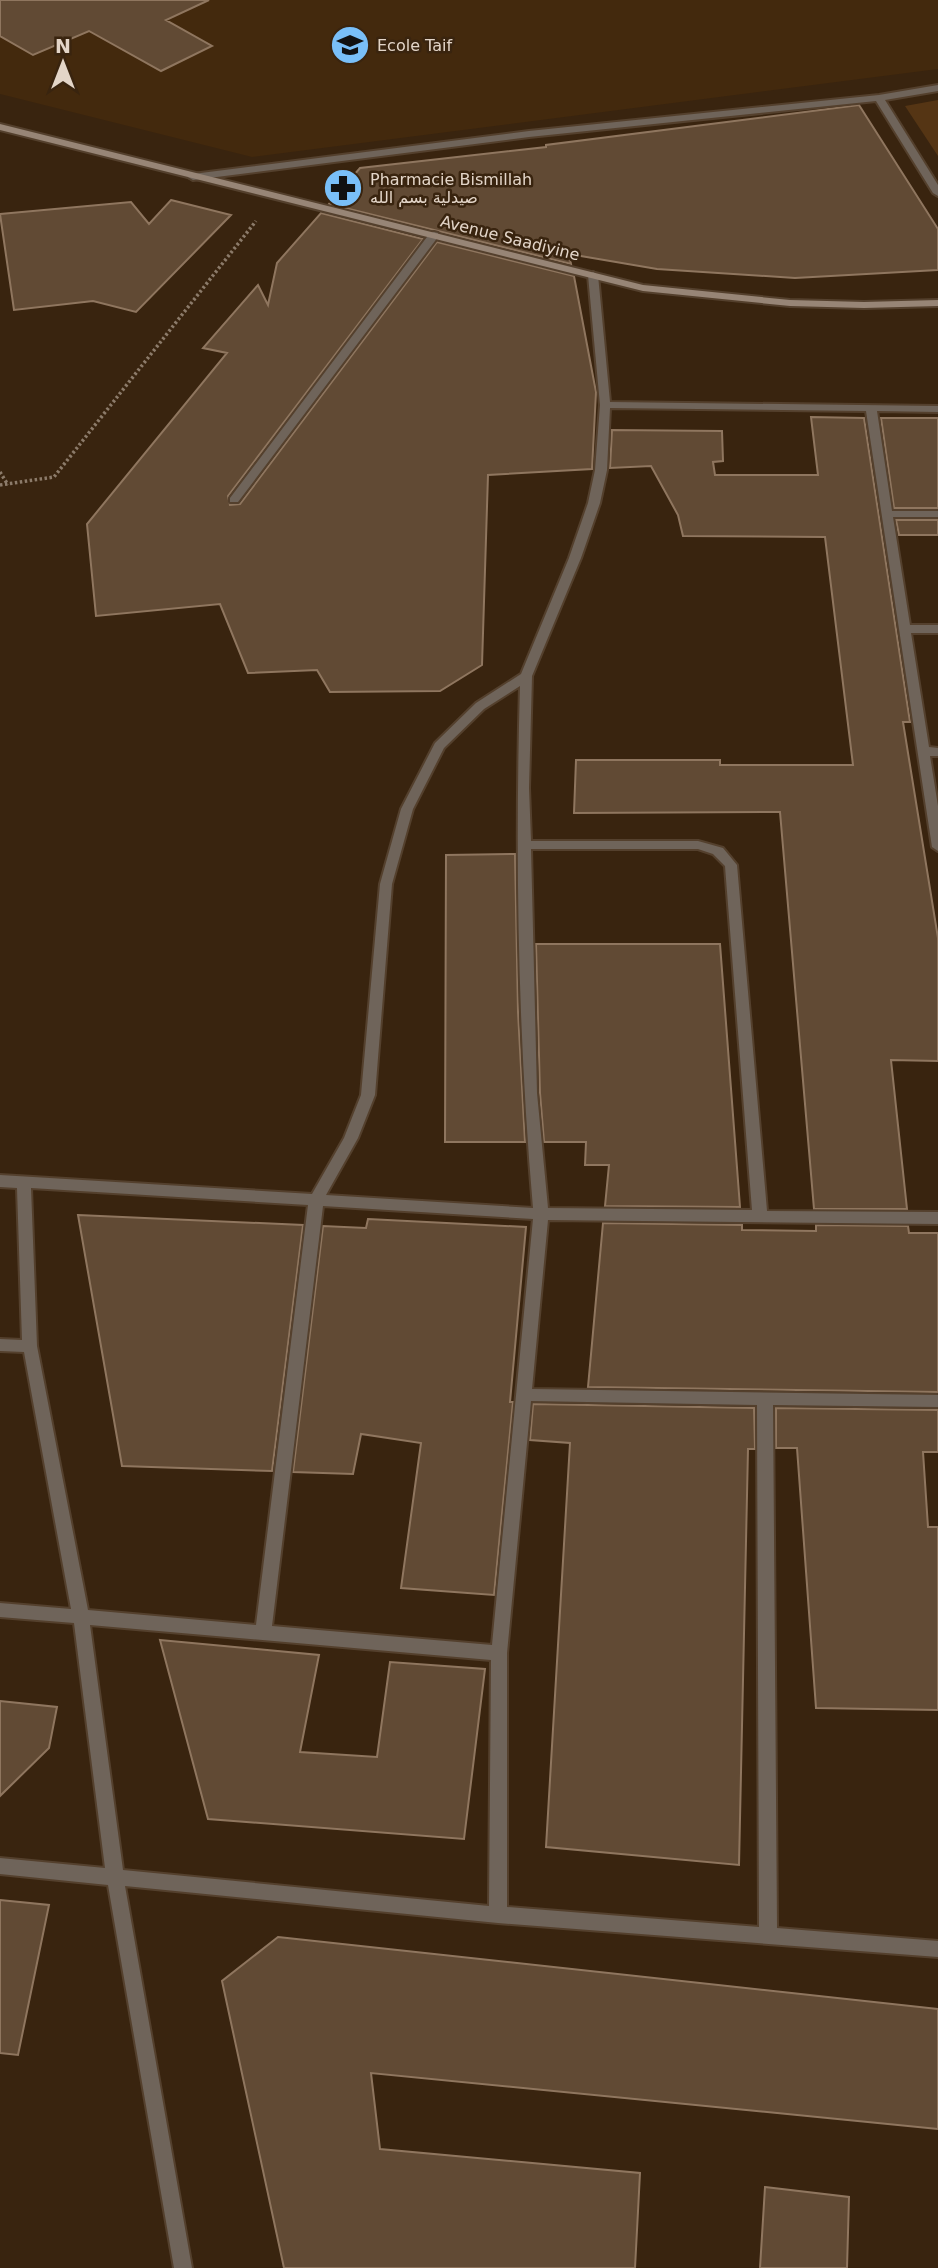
<svg xmlns="http://www.w3.org/2000/svg" width="938" height="2268" viewBox="0 0 938 2268" font-family="'DejaVu Sans',Cairo,sans-serif">
<style>
.built{fill:#43290d}
.green{fill:#553514}
.building{fill:#614a34;stroke:#8f765f;stroke-width:2}
.lines{fill:none;stroke-linecap:round;stroke-linejoin:round}
.service-casing{stroke:#54402d;stroke-width:4}
.minor-casing{stroke:#54402d;stroke-width:4}
.secondary-casing{stroke:#54402d;stroke-width:4}
.path{stroke:#8c7b6a;stroke-width:3.5;stroke-dasharray:2.5 2.5;stroke-linecap:butt}
.service{fill:#6f645a;fill-rule:evenodd}
.minor{fill:#6f645a;fill-rule:evenodd}
.secondary{fill:#978576;fill-rule:evenodd}
.labels{text-anchor:middle;dominant-baseline:central;stroke-width:5;stroke-linejoin:round;paint-order:stroke}
.far-poi-label{font-size:16px;fill:#e3d5c8;stroke:#39240f;text-anchor:start}
.far-street-label{font-size:16px;fill:#e3d5c8;stroke:#39240f}
</style>
<rect width="100%" height="100%" fill="#39240f"/>
<path class="built" d="M 0,0 L 938,0 L 938,69 L 252,157 L 0,94 Z"/>
<path class="green" d="M 938,100 L 938,156 L 905,106 Z"/>
<path class="building" d="M 0,0 L 209,0 L 166,20 L 212,46 L 161,71 L 89,31 L 33,55 L 0,36 Z
M 859,105 L 938,229 L 938,270 L 795,278 L 657,269 L 569,254 L 571,264 L 329,204 L 360,168 L 546,147 L 546,145 Z
M 171,200 L 231,215 L 136,312 L 93,301 L 14,310 L 0,214 L 131,202 L 149,224 Z
M 321,213 L 423,239 L 228,496 L 230,505 L 240,504 L 437,242 L 574,276 L 596,392 L 592,469 L 488,475 L 482,665 L 440,691 L 330,692 L 317,670 L 248,673 L 220,604 L 96,616 L 87,524 L 227,353 L 203,348 L 258,285 L 268,305 L 277,263 Z
M 811,417 L 864,418 L 910,722 L 903,722 L 938,938 L 938,1061 L 891,1060 L 907,1209 L 814,1209 L 780,812 L 574,813 L 576,760 L 720,760 L 720,765 L 853,765 L 825,537 L 683,536 L 678,515 L 651,466 L 610,468 L 612,430 L 722,431 L 723,461 L 713,462 L 715,475 L 818,475 Z
M 881,418 L 938,418 L 938,508 L 894,508 Z
M 896,520 L 938,520 L 938,535 L 899,535 Z
M 515,854 L 518,1012 L 525,1142 L 445,1142 L 446,855 Z
M 536,944 L 720,944 L 740,1207 L 605,1206 L 609,1165 L 585,1165 L 586,1142 L 544,1142 L 540,1093 Z
M 78,1215 L 303,1225 L 272,1471 L 122,1466 Z
M 368,1219 L 526,1227 L 510,1402 L 513,1402 L 494,1595 L 401,1588 L 421,1443 L 361,1434 L 353,1474 L 293,1472 L 323,1226 L 366,1228 Z
M 603,1223 L 742,1225 L 742,1230 L 816,1231 L 816,1225 L 908,1226 L 909,1233 L 938,1233 L 938,1392 L 588,1387 Z
M 533,1404 L 754,1408 L 755,1449 L 748,1449 L 739,1865 L 546,1847 L 570,1443 L 530,1440 Z
M 776,1408 L 938,1410 L 938,1452 L 923,1452 L 928,1527 L 938,1527 L 938,1710 L 816,1708 L 797,1448 L 776,1448 Z
M 160,1640 L 319,1655 L 300,1752 L 377,1757 L 390,1662 L 485,1669 L 464,1839 L 208,1819 Z
M 0,1701 L 57,1707 L 49,1748 L 0,1796 Z
M 0,1900 L 49,1905 L 18,2055 L 0,2053 Z
M 278,1937 L 938,2009 L 938,2129 L 371,2073 L 380,2149 L 640,2173 L 635,2268 L 284,2268 L 222,1981 Z
M 765,2187 L 849,2197 L 847,2268 L 760,2268 Z"/>
<g class="lines">
<g class="service-casing">
<path id="service" d="M 938,85 L 938,91 L 885,100 L 938,185 L 938,196 L 933,193 L 876,101 L 529,137 L 193,180 L 188,177 L 193,174 L 529,131 L 879,95 Z"/>
</g>
<g class="minor-casing">
<path id="minor" d="M 434,232 L 438,233 L 438,237 L 238,502 L 230,502 L 230,498 L 430,233 Z
M 593,272 L 598,275 L 610,402 L 938,406 L 938,412 L 877,411 L 892,511 L 938,511 L 938,517 L 893,517 L 910,625 L 938,625 L 938,633 L 911,633 L 929,747 L 938,748 L 938,756 L 930,756 L 938,806 L 938,851 L 932,847 L 866,411 L 610,408 L 607,470 L 600,503 L 581,558 L 532,676 L 529,788 L 531,841 L 698,841 L 723,848 L 737,865 L 767,1211 L 938,1212 L 938,1224 L 548,1220 L 532,1389 L 938,1395 L 938,1407 L 773,1405 L 777,1928 L 938,1941 L 938,1957 L 498,1923 L 125,1886 L 192,2268 L 174,2268 L 108,1885 L 0,1874 L 0,1858 L 105,1868 L 74,1623 L 0,1617 L 0,1603 L 71,1609 L 24,1352 L 0,1351 L 0,1339 L 22,1340 L 17,1188 L 0,1187 L 0,1175 L 312,1194 L 344,1138 L 361,1095 L 380,884 L 401,809 L 435,743 L 476,703 L 521,674 L 569,558 L 588,503 L 595,470 L 600,405 L 588,275 ZM 520,686 C 515,860 518,1034 533,1208 L 326,1195 L 358,1138 L 375,1095 L 392,884 L 413,809 L 444,748 L 484,709 ZM 531,849 L 698,849 L 713,854 L 725,866 L 752,1210 L 548,1208 L 537,1093 ZM 31,1188 L 308,1205 L 256,1625 L 88,1610 L 37,1346 ZM 323,1206 L 533,1219 L 492,1645 L 272,1626 ZM 531,1401 L 757,1405 L 759,1927 L 507,1907 L 507,1653 ZM 90,1625 L 491,1660 L 489,1906 L 123,1870 Z"/>
</g>
<g class="secondary-casing">
<path id="secondary" d="M 0,124 L 643,285 L 790,300 L 864,302 L 938,300 L 938,306 L 864,308 L 790,306 L 643,291 L 0,130 Z"/>
</g>
<path class="path" d="M 0,472 L 8,485
M 0,485 L 54,477 L 256,221"/>
<use href="#service" class="service"/>
<use href="#minor" class="minor"/>
<use href="#secondary" class="secondary"/>
</g>
<defs>
<g id="school-disc" transform="scale(2.0125)"><circle r="9.5" fill="#79bff8" stroke="#39240f"/><path d="M0-5L7-2L0 1L-7-2ZM-4 1L0 2.5L4 1V4Q0 6-4 4Z" fill="#111"/></g>
<g id="pharmacy-disc" transform="scale(2.0125)"><circle r="9.5" fill="#79bff8" stroke="#39240f"/><path d="M-2-6h4v4h4v4h-4v4h-4v-4h-4v-4h4Z" fill="#111"/></g>
</defs>
<g fill-rule="evenodd">
<use href="#school-disc" x="350" y="45"/>
<use href="#pharmacy-disc" x="343" y="188"/>
</g>
<g class="labels">
<g class="far-poi-label">
<text x="377" y="45">Ecole Taif</text>
<text x="370" y="179">Pharmacie Bismillah<tspan x="370" dy="18">صيدلية بسم الله</tspan></text>
</g>
<g class="far-street-label">
<text transform="translate(510 238) rotate(14)">Avenue Saadiyine</text>
</g>
</g>
<g transform="translate(63 63)" stroke="#39240f" stroke-width="5" paint-order="stroke">
<path d="M0-5L12 26L0 18L-12 26Z" fill="#e3d5c8"/>
<text y="-10" font-size="19" font-weight="bold" text-anchor="middle" fill="#e3d5c8">N</text>
</g>
</svg>
